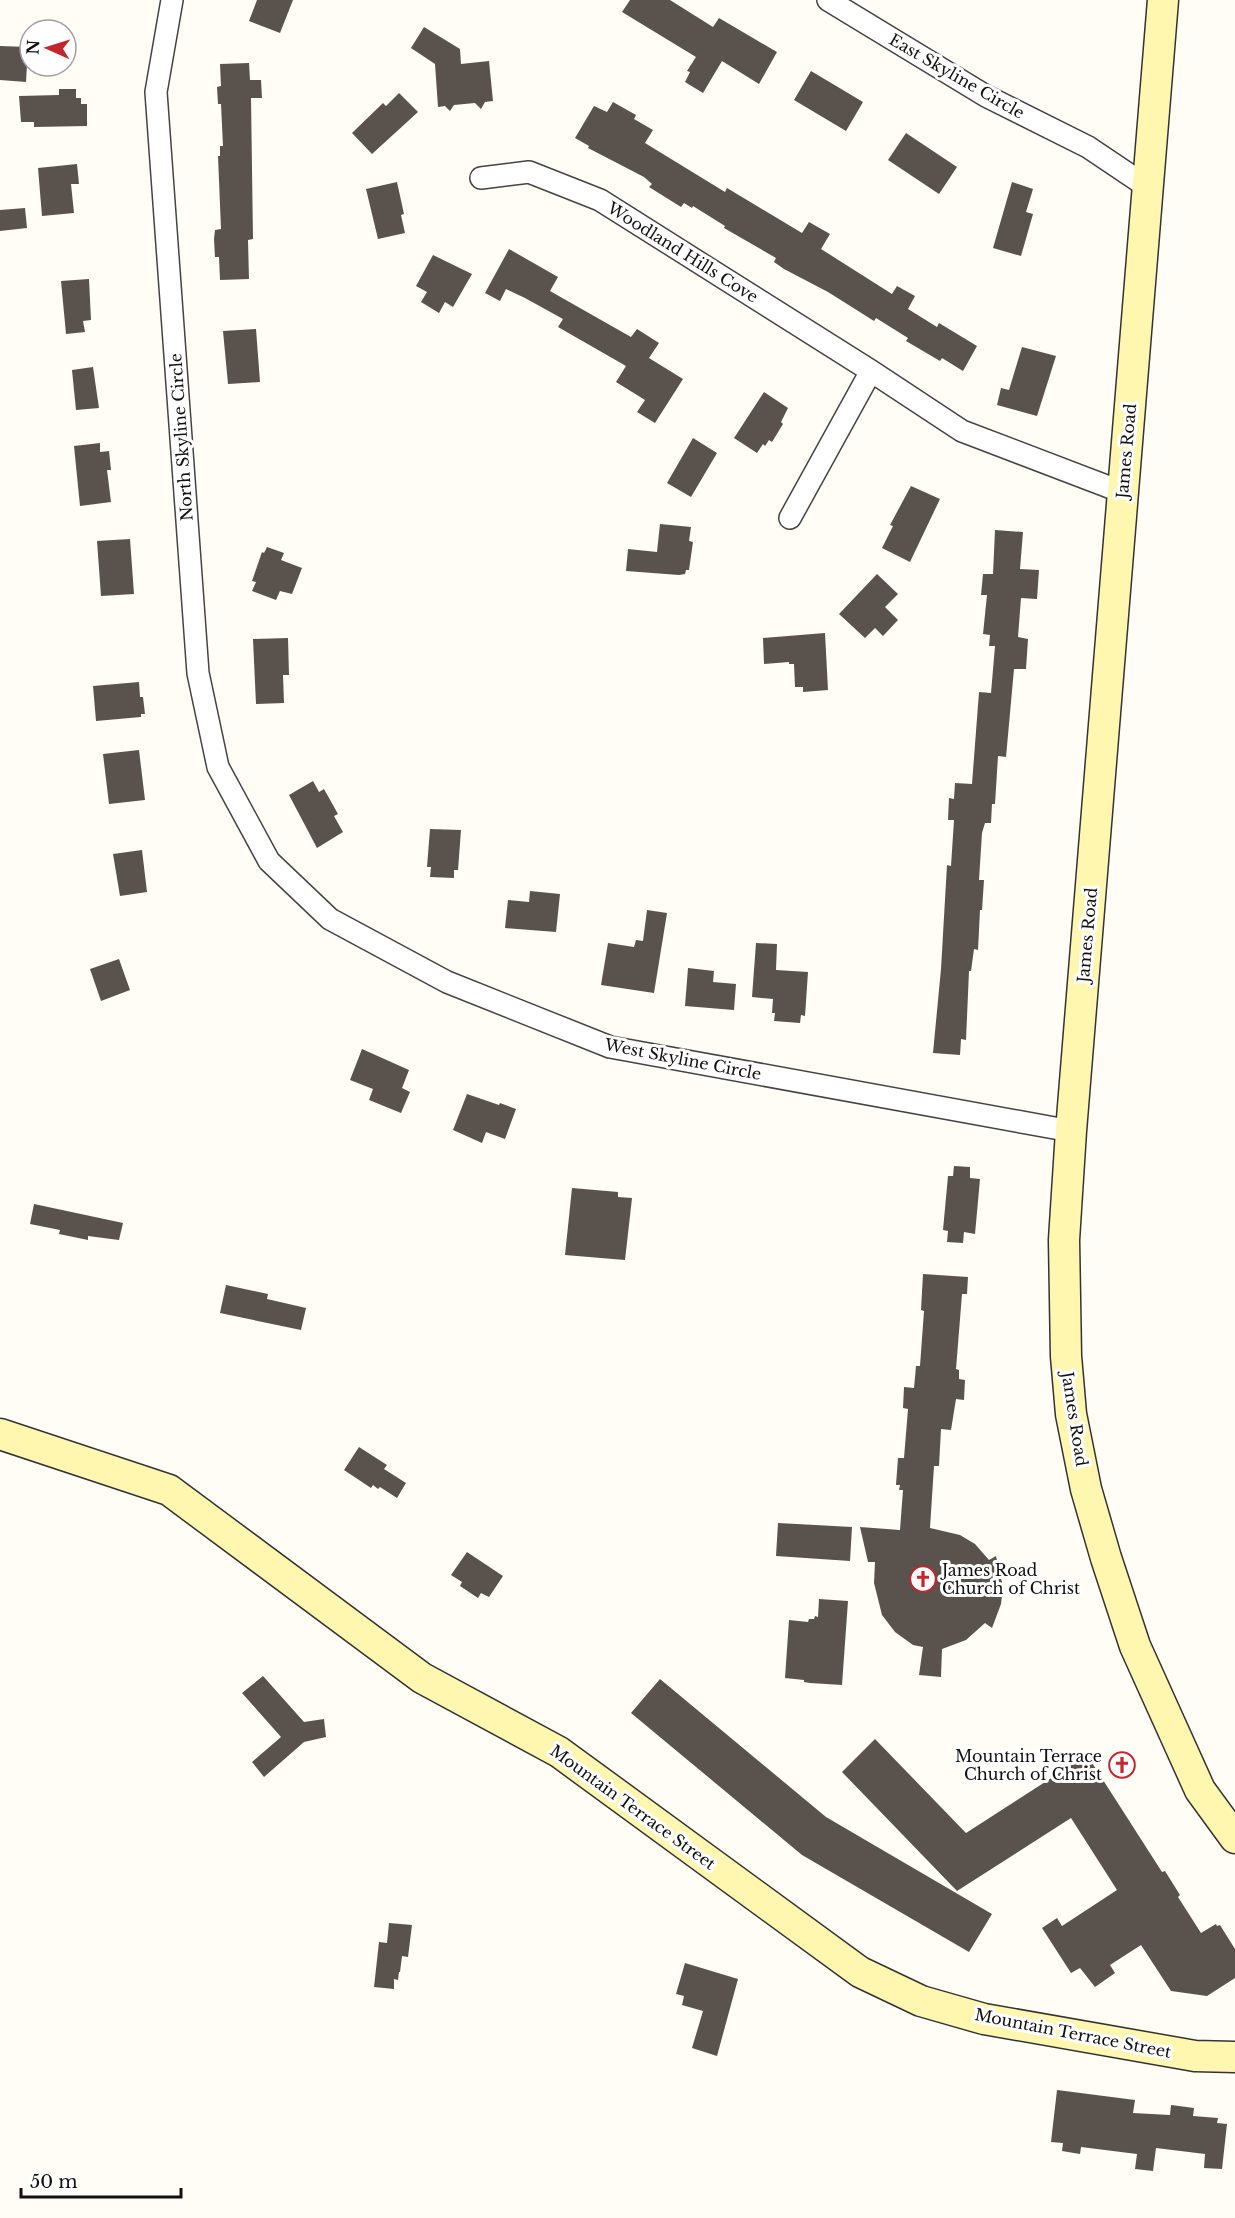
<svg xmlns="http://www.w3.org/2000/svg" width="1235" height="2218" viewBox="0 0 1235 2218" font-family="'Libre Baskerville',serif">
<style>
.building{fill:#5a524d}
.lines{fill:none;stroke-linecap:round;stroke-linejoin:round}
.street-casing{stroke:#444;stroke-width:24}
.secondary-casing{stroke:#333;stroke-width:33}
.street{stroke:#fff;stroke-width:21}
.secondary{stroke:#fff6b0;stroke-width:30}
.labels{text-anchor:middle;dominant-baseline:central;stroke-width:6;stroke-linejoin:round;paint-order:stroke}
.street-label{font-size:16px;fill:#111;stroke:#fff}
.poi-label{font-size:16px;fill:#111;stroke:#fff;text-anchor:start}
</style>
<rect width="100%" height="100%" fill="#fffdf5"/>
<path class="building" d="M 257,0 L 293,0 L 280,33 L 249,21 Z
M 630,0 L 670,0 L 713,27 L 719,18 L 777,52 L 759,84 L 722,61 L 703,93 L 685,82 L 690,72 L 687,71 L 696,57 L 622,12 Z
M 424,27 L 460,49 L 461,64 L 489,61 L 493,101 L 485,102 L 481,109 L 475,103 L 454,105 L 450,111 L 445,106 L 438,107 L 435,64 L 411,48 Z
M 0,46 L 28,47 L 26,82 L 0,80 Z
M 249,63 L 250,80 L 261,80 L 262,98 L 251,98 L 253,239 L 248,240 L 249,279 L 220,280 L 219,257 L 215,257 L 214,239 L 215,230 L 221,229 L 218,156 L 220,156 L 220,146 L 223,146 L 221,104 L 218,104 L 217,87 L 221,86 L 220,64 Z
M 811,71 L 863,102 L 846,131 L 794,100 Z
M 59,89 L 76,89 L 76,98 L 81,98 L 81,104 L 87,104 L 87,126 L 34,127 L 34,122 L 21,122 L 19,96 L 59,95 Z
M 399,93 L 418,112 L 372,154 L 352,133 L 383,103 L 386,106 Z
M 613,102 L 636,115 L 634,119 L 653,130 L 645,143 L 725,192 L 727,188 L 802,233 L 809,222 L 830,234 L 821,249 L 892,294 L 897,286 L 915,296 L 908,309 L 937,327 L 939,323 L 977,346 L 963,371 L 942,358 L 940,361 L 906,341 L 908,338 L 876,318 L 874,321 L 828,292 L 784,269 L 774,262 L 776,258 L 724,228 L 725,226 L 693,206 L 692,208 L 684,203 L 681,207 L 649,187 L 652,184 L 644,177 L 588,148 L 589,146 L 575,138 L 594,106 L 607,112 Z
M 906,133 L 957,167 L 939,194 L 888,160 Z
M 77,164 L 79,184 L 71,184 L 74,213 L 42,216 L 38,168 Z
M 397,182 L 404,214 L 401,215 L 405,233 L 378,239 L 366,189 Z
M 1012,182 L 1033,189 L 1026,212 L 1033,214 L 1021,256 L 993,248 Z
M 25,208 L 27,228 L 0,231 L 0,210 Z
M 509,249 L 558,277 L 550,291 L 631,337 L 637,329 L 659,343 L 649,358 L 683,379 L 655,423 L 637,412 L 645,400 L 616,382 L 626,366 L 558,327 L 563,319 L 525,298 L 506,289 L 500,301 L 485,293 Z
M 433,255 L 472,274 L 453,307 L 445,302 L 439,313 L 421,302 L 427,292 L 416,286 Z
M 89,279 L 91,320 L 83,321 L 85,332 L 66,334 L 61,281 Z
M 256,329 L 260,382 L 228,384 L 223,331 Z
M 1022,347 L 1056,356 L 1037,416 L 997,405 L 1001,388 L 1009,390 Z
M 93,367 L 99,408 L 76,410 L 72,370 Z
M 764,392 L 788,408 L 781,422 L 783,424 L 772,442 L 769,440 L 765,446 L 763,444 L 757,453 L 734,438 Z
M 693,438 L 717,453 L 691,497 L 667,483 Z
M 100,443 L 100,452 L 109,451 L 111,470 L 107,470 L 111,502 L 80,506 L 74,446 Z
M 911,486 L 940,499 L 910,562 L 882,548 L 893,526 L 890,525 Z
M 660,524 L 691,527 L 689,541 L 693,542 L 689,570 L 686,570 L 685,574 L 679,575 L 626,571 L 628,549 L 657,552 Z
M 995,530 L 1023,532 L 1020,569 L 1039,570 L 1037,599 L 1021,598 L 1018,637 L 1028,639 L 1026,669 L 1014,669 L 1006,757 L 998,756 L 995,804 L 992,804 L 991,823 L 985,823 L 982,833 L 979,880 L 984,880 L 982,910 L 980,910 L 978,950 L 974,949 L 971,971 L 969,971 L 966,1040 L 961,1039 L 960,1055 L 933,1053 L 941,969 L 947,865 L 951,866 L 954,820 L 948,820 L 949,798 L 954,799 L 955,783 L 972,784 L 979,692 L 991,693 L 995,646 L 989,646 L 990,635 L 983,634 L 987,595 L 981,595 L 983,574 L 993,574 Z
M 130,539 L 134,594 L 101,596 L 97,541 Z
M 267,547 L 284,553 L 281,560 L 302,568 L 292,594 L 280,591 L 276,600 L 252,591 L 256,582 L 252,581 L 262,552 L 264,553 Z
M 877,574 L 898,594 L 885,607 L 898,620 L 883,636 L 875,628 L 865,638 L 839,614 Z
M 825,633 L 828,690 L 803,692 L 803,687 L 795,687 L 794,664 L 789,664 L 789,662 L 764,664 L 763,638 Z
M 288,638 L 289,675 L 283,675 L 284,703 L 256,704 L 253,639 Z
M 139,682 L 140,697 L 143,697 L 145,714 L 141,714 L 141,717 L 96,721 L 93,686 Z
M 139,750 L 145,800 L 109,804 L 103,754 Z
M 313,781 L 319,792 L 324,789 L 338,814 L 334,816 L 343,832 L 317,848 L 289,795 Z
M 430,829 L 461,830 L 458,870 L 454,870 L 454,878 L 430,877 L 431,867 L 427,867 Z
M 142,850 L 147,892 L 120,896 L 113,854 Z
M 530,891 L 560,894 L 556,932 L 505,928 L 508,900 L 529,902 Z
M 647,910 L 667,913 L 654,993 L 601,985 L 608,943 L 634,947 L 636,940 L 643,941 Z
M 756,943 L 777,944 L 776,970 L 808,972 L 805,1016 L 801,1015 L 800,1023 L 774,1021 L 775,1013 L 772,1013 L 773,999 L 752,997 Z
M 119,959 L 130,990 L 101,1001 L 90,969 Z
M 688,968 L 714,971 L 713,982 L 736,984 L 734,1010 L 685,1006 Z
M 362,1049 L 409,1070 L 402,1088 L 410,1092 L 401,1113 L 369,1100 L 373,1089 L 350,1080 Z
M 467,1094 L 499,1105 L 500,1103 L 516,1109 L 505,1139 L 486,1132 L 482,1143 L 453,1130 Z
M 954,1166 L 970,1167 L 970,1178 L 980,1179 L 975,1234 L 964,1232 L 963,1243 L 947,1242 L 948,1231 L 943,1230 L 948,1176 L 953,1176 Z
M 572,1188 L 618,1192 L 618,1197 L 632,1198 L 625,1260 L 565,1255 Z
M 34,1204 L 123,1223 L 119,1240 L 88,1236 L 88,1240 L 59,1234 L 60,1230 L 30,1224 Z
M 923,1274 L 968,1277 L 967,1294 L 962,1294 L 956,1369 L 959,1370 L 959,1379 L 965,1380 L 964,1400 L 956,1399 L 951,1430 L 941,1429 L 939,1466 L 934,1466 L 930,1528 L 960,1535 L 975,1544 L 989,1560 L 996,1556 L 1003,1587 L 1001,1604 L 992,1628 L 985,1623 L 966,1640 L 942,1649 L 941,1677 L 919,1675 L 923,1647 L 913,1645 L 895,1632 L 882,1615 L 874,1583 L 875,1562 L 868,1562 L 860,1527 L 900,1530 L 903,1490 L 899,1490 L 900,1485 L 896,1485 L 898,1458 L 904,1458 L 908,1409 L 903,1408 L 904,1387 L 914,1388 L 916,1366 L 920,1366 L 924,1311 L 921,1310 Z
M 226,1285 L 268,1294 L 267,1299 L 306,1308 L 301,1330 L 220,1313 Z
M 359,1447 L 387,1465 L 384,1469 L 406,1483 L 397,1498 L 380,1487 L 378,1489 L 373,1485 L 371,1488 L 344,1470 Z
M 778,1523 L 852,1527 L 850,1561 L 776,1556 Z
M 467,1552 L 503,1576 L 489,1597 L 481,1593 L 478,1598 L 460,1586 L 462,1582 L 451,1575 Z
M 819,1599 L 848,1601 L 842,1685 L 810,1683 L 804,1682 L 804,1680 L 785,1678 L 789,1620 L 808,1622 L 809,1619 L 814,1619 L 815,1616 L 818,1617 Z
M 263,1676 L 304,1722 L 324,1719 L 326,1737 L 304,1742 L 264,1777 L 252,1762 L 281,1737 L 242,1693 Z
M 660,1679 L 826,1817 L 992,1914 L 969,1952 L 802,1855 L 631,1713 Z
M 875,1739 L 966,1833 L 1087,1755 L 1162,1872 L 1165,1871 L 1180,1895 L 1178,1897 L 1201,1933 L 1216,1924 L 1217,1926 L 1220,1925 L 1235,1949 L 1235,1978 L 1207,1996 L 1171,1991 L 1141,1945 L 1110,1965 L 1115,1973 L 1095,1987 L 1080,1968 L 1071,1973 L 1042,1928 L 1057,1918 L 1062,1926 L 1117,1890 L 1071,1818 L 957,1891 L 842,1772 Z
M 389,1923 L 412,1925 L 408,1957 L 402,1956 L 400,1972 L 399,1972 L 398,1980 L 394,1979 L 394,1989 L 374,1987 L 379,1942 L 387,1943 Z
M 685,1963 L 738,1979 L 717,2056 L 692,2048 L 703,2011 L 682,2005 L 684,1996 L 676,1994 Z
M 1057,2090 L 1135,2100 L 1133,2113 L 1170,2115 L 1171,2105 L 1194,2108 L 1193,2116 L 1218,2118 L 1217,2123 L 1227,2124 L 1222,2169 L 1204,2168 L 1205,2154 L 1156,2148 L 1153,2171 L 1135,2169 L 1137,2154 L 1081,2147 L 1080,2154 L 1062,2151 L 1063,2143 L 1051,2142 Z"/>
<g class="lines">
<g class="street-casing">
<path id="street" d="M 172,0 L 156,92 L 198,673 L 218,767 L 269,861 L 330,919 L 447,982 L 610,1047 L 1071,1131
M 828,0 L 986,96 L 1088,147 L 1149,188
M 481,178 L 529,172 L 600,200 L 871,371 L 962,431 L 1122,492
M 790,518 L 871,371"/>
</g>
<g class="secondary-casing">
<path id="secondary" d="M 1163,0 L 1071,1131 L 1064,1240 L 1066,1356 L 1071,1414 L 1086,1489 L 1106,1558 L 1135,1646 L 1200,1790 L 1235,1838
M 0,1434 L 169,1490 L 422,1678 L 559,1752 L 860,1972 L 921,2001 L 984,2019 L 1195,2056 L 1235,2057"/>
</g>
<use href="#street" class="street"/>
<use href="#secondary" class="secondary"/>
</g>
<defs>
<g id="church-ring" transform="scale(1.35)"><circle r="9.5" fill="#fff" stroke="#c4262e" stroke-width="1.5"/><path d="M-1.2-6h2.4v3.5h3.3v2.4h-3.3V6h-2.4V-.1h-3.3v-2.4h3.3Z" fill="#c4262e"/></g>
</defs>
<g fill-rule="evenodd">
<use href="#church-ring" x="923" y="1579"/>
<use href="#church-ring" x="1122" y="1765"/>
</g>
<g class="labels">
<g class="street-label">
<text transform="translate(957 76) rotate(30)">East Skyline Circle</text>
<text transform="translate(683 252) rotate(32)">Woodland Hills Cove</text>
<text transform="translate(181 437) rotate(-94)">North Skyline Circle</text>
<text transform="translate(1126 451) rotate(-85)">James Road</text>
<text transform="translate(1087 935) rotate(-85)">James Road</text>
<text transform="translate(683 1059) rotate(11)">West Skyline Circle</text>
<text transform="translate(1075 1419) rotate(81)">James Road</text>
<text transform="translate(633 1807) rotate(36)">Mountain Terrace Street</text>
<text transform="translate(1073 2033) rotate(11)">Mountain Terrace Street</text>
</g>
<g class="poi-label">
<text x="942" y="1570">James Road<tspan x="942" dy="18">Church of Christ</tspan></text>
<text x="1102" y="1756" text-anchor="end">Mountain Terrace<tspan x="1102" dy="18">Church of Christ</tspan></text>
</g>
</g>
<g transform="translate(48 48) rotate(273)"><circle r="28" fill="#ffffff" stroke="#a0a0a0" stroke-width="1.5"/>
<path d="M0-4.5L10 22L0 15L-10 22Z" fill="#c4262e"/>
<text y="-9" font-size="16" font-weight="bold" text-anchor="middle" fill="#111111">N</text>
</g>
<path d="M21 2188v9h160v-9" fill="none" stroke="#111111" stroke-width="3"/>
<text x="30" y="2188" font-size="18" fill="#111111" stroke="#ffffff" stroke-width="4.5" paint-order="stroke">50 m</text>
</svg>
